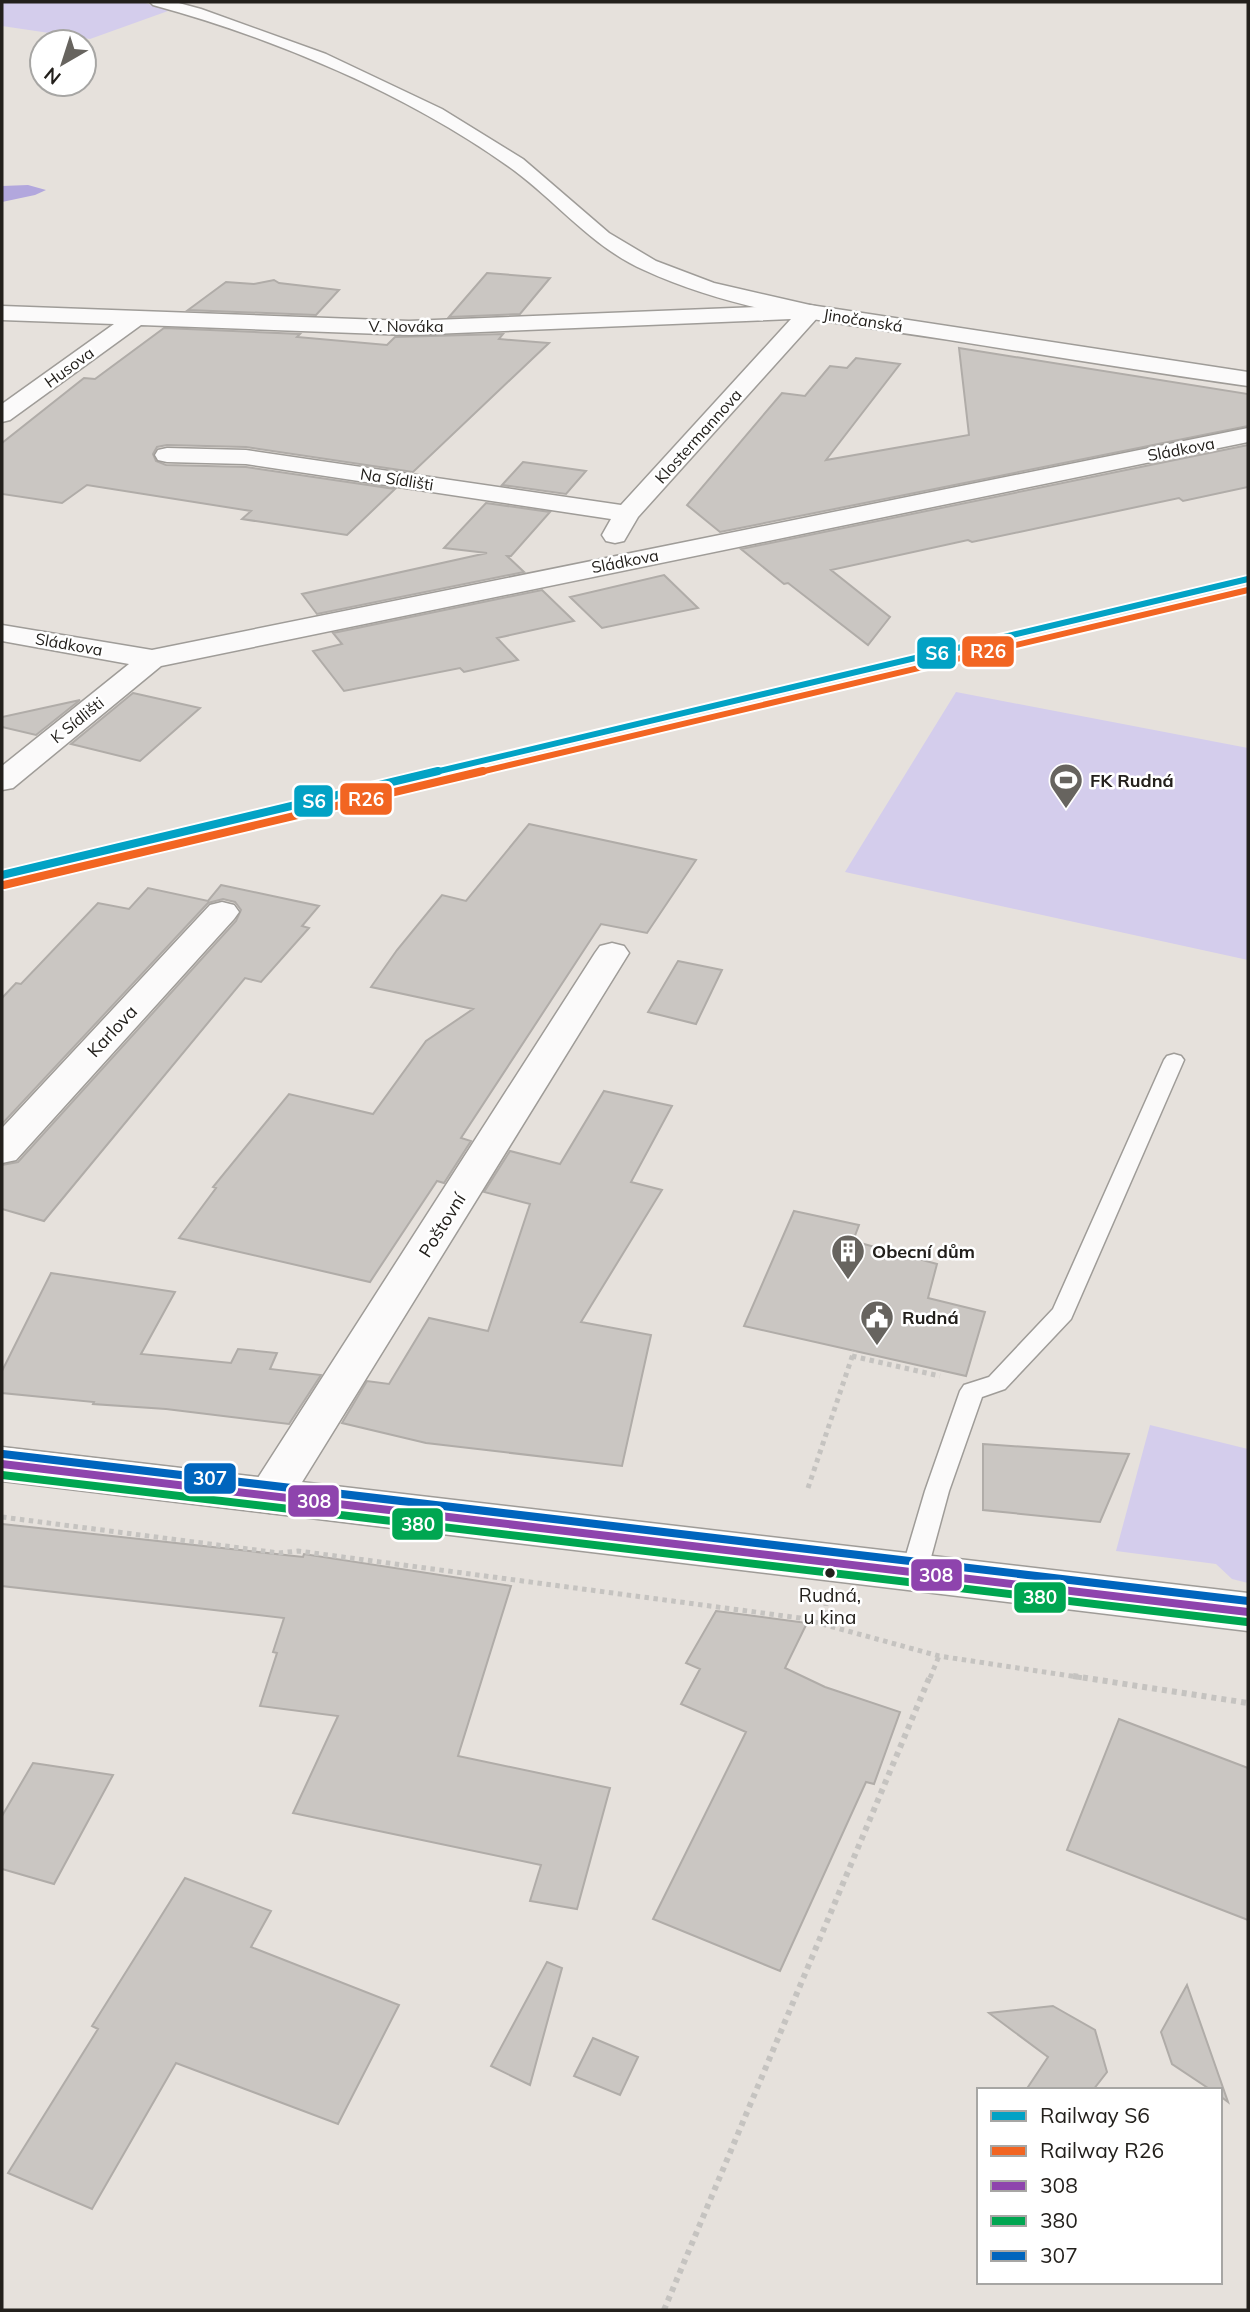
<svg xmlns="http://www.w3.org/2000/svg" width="1250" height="2312" viewBox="0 0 1250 2312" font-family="Mulish,sans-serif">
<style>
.green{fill:#d4cdec}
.water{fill:#b2a7dd}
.building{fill:#cac6c2;stroke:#b0aca8;stroke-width:2}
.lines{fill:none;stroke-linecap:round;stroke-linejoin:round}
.service-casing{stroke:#9f9c98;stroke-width:3}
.minor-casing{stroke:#9f9c98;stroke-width:3}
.tertiary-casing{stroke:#9f9c98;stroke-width:3}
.secondary-casing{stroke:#9f9c98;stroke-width:3}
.path-far1{stroke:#c5c3c0;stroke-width:5;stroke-dasharray:4.5 4.5;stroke-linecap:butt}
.path{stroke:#c5c3c0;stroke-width:6;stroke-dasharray:5 5;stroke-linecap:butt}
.service{fill:#fbfafa;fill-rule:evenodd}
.minor{fill:#fbfafa;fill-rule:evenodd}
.tertiary{fill:#fbfafa;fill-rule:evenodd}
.secondary{fill:#fbfafa;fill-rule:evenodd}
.bus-1-casing{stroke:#fff;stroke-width:13}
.bus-2-casing{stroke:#fff;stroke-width:13}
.bus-3-casing{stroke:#fff;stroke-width:13}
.bus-1{stroke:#8e44ad;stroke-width:8}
.bus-2{stroke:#00a651;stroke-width:8}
.bus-3{stroke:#0065bd;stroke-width:8}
.rail-1-far1-casing{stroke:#fff;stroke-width:10}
.rail-1-casing{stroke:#fff;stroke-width:12}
.rail-2-far1-casing{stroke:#fff;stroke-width:10}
.rail-2-casing{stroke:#fff;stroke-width:12}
.rail-1-far1{stroke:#02a2c5;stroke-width:6}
.rail-1{stroke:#02a2c5;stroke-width:8}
.rail-2-far1{stroke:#f26522;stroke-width:6}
.rail-2{stroke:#f26522;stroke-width:8}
.bus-dot{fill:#23201c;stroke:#fff;stroke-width:2.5}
.labels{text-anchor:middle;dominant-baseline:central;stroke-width:5;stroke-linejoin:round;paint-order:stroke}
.far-street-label{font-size:16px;fill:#23201c;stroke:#fff}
.poi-label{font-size:18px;font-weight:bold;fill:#23201c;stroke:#fff;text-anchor:start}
.street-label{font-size:18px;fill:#23201c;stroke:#fff}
.near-bus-label{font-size:19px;fill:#23201c;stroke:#fff}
.line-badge{stroke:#fff;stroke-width:2.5}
.badge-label{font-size:19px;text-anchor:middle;font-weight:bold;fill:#fff}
</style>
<rect width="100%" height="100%" fill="#e6e1dc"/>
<path class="green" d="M 2,2 L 143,2 L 168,11 L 90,39 L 2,26 Z
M 956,692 L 1248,748 L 1248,960 L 845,872 Z
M 1150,1425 L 1248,1449 L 1248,1583 L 1232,1579 L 1216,1564 L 1116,1551 Z"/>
<path class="water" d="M 28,185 L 46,190 L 35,195 L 2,202 L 2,186 Z"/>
<path class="building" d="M 487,273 L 550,278 L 520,314 L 449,317 Z
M 274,280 L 279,283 L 339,290 L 316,315 L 188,310 L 226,282 L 254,284 Z
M 164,328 L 300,334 L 297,337 L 387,345 L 395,337 L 503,334 L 499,339 L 549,343 L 413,472 L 246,447 L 167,445 L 157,447 L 153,454 L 156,461 L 166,465 L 246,467 L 395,489 L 347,535 L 242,519 L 251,511 L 87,485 L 62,503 L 2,494 L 2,443 L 84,378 L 95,379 Z
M 959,348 L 1248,394 L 1248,426 L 720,532 L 687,505 L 782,393 L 805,396 L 830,366 L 847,368 L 856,358 L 900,364 L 826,460 L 969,435 Z
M 1248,445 L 1248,487 L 1183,501 L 1179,498 L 972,542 L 968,540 L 831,570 L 890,617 L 868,645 L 788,583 L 784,584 L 741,549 Z
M 523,462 L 586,471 L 566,494 L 502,485 Z
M 486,503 L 550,512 L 511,556 L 507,556 L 524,572 L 317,614 L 302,594 L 487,553 L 444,548 Z
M 664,575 L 698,608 L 602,628 L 570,597 Z
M 542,590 L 574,621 L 497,638 L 518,660 L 464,672 L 460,668 L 344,691 L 313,651 L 342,644 L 333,633 Z
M 133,693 L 200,708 L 140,761 L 71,744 Z
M 80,700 L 36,735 L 2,727 L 2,717 Z
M 529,824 L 696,860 L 647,933 L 601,924 L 461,1138 L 471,1141 L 444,1183 L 437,1181 L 370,1282 L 179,1238 L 216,1188 L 213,1187 L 289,1094 L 373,1114 L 426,1041 L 473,1009 L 371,987 L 397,950 L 442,895 L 466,901 Z
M 221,885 L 319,906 L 302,926 L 309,928 L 261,982 L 245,978 L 44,1221 L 2,1209 L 2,1165 L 18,1162 L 236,921 L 241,910 L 235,902 L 223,899 L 208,903 L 2,1124 L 2,998 L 16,983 L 21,984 L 98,903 L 129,909 L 148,888 L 208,901 Z
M 678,961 L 722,970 L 696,1024 L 648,1012 Z
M 604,1091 L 672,1106 L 631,1182 L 662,1190 L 581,1322 L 651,1335 L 622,1466 L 426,1443 L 342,1423 L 367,1381 L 389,1384 L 429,1318 L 488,1331 L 530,1204 L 484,1192 L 510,1151 L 560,1164 Z
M 794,1211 L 859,1225 L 853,1241 L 937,1264 L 928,1298 L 985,1312 L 966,1376 L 744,1326 Z
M 51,1273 L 175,1292 L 141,1354 L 231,1363 L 238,1349 L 277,1353 L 270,1369 L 321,1375 L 289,1424 L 166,1409 L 93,1404 L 94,1402 L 2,1393 L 2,1371 Z
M 983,1444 L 1129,1454 L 1100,1522 L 983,1510 Z
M 2,1524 L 303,1557 L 304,1554 L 511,1586 L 458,1756 L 610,1788 L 577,1909 L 530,1901 L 541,1865 L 293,1813 L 338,1716 L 260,1706 L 277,1653 L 273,1652 L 284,1618 L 2,1586 Z
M 716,1611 L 807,1623 L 785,1668 L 825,1687 L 900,1712 L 874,1784 L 866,1782 L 780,1971 L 653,1919 L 746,1732 L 681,1704 L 700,1669 L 686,1663 Z
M 1119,1719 L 1248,1768 L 1248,1920 L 1067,1850 Z
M 33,1763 L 113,1775 L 54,1884 L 2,1869 L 2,1816 Z
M 185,1878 L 271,1911 L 251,1947 L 399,2005 L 338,2124 L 176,2063 L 92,2209 L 8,2173 L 98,2029 L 92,2026 Z
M 547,1962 L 562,1968 L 530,2085 L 491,2066 Z
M 1187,1985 L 1228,2102 L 1220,2096 L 1220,2090 L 1211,2090 L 1172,2064 L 1161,2032 Z
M 1053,2006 L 1095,2030 L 1107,2072 L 1093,2090 L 1026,2090 L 1048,2057 L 989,2013 Z
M 593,2038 L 638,2057 L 620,2095 L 574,2076 Z"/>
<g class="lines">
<g class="service-casing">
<path id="service" d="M 1174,1054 L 1181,1056 L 1184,1060 L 1071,1319 L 1005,1389 L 982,1397 L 949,1491 L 927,1572 L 923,1579 L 914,1582 L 905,1579 L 901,1572 L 925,1491 L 960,1391 L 964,1385 L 989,1377 L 1053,1309 L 1164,1060 L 1167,1056 Z"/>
</g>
<g class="minor-casing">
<path id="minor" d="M 810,305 L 818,307 L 821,312 L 818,317 L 638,517 L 624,541 L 615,543 L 606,541 L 602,535 L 611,519 L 246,464 L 167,462 L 158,460 L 155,455 L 158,450 L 167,448 L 246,450 L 621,505 L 791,319 L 409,335 L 141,325 L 10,420 L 2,422 L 2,404 L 114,324 L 2,320 L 2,306 L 409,321 Z
M 1248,428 L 1248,442 L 161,666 L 13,788 L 2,790 L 2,766 L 129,664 L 2,641 L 2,625 L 152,650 Z
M 222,902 L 234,905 L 239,912 L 234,919 L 16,1160 L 2,1163 L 2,1128 L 210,905 Z
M 612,943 L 624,946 L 629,953 L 286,1508 L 270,1513 L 254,1508 L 247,1496 L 254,1484 L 595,953 L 600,946 Z"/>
</g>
<g class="tertiary-casing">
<path id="tertiary" d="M 150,2 L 175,2 L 201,9 L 326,54 L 442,109 L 523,159 L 609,233 L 656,261 L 714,283 L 810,305 L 1248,372 L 1248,386 C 1146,372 1045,355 943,339 C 843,324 737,313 644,270 C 590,246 555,199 508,166 C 405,93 274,38 153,5 Z"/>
</g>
<g class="secondary-casing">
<path id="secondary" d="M 2,1447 L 1248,1593 L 1248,1631 L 2,1481 Z"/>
</g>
<path class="path-far1" d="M 852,1356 L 940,1376
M 808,1488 L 854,1351
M 2,1517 L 279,1553 L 298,1551 L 800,1618 L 939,1656 L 1084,1678
M 824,1624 L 826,1605
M 930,1678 L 939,1656"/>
<path class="path" d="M 1073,1676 L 1248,1703
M 664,2310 L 930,1676"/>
<use href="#service" class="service"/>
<use href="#minor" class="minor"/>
<use href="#tertiary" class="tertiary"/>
<use href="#secondary" class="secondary"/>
<g class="bus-1-casing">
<path id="bus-1" d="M 2,1464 L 1248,1612"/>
</g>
<g class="bus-2-casing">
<path id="bus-2" d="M 2,1475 L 1247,1622"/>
</g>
<g class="bus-3-casing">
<path id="bus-3" d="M 3,1454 L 1248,1601"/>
</g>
<use href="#bus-1" class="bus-1"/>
<use href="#bus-2" class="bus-2"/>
<use href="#bus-3" class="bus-3"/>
<g class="rail-1-far1-casing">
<path id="rail-1-far1" d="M 431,773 L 1248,579"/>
</g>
<g class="rail-1-casing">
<path id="rail-1" d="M 2,875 L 438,771"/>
</g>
<g class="rail-2-far1-casing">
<path id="rail-2-far1" d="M 476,773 L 1248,590"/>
</g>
<g class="rail-2-casing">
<path id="rail-2" d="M 4,885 L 483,771"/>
</g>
<use href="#rail-1-far1" class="rail-1-far1"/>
<use href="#rail-1" class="rail-1"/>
<use href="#rail-2-far1" class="rail-2-far1"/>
<use href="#rail-2" class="rail-2"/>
</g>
<defs>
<g id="stadium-pin" transform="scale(1.75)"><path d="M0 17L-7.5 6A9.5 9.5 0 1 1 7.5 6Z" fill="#67645f" stroke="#fff"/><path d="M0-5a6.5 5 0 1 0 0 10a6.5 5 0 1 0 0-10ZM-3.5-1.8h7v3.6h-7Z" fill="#fff"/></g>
<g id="building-pin" transform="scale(1.75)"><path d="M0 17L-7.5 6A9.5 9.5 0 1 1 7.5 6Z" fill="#67645f" stroke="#fff"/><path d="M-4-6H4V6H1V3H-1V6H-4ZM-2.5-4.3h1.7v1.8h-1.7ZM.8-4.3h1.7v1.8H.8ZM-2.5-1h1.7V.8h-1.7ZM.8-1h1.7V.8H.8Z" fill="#fff"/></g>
<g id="civic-pin" transform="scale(1.75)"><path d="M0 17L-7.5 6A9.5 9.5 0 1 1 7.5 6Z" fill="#67645f" stroke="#fff"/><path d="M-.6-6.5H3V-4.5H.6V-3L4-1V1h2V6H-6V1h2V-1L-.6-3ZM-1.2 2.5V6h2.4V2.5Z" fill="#fff"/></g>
</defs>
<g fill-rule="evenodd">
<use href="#stadium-pin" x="1066" y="780"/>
<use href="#building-pin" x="848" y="1251"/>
<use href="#civic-pin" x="877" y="1317"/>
</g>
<circle class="bus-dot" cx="830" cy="1573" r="6"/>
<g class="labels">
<g class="far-street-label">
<text transform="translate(863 320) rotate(9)">Jinočanská</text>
<text x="406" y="326">V. Nováka</text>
<text transform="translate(69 367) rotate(-36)">Husova</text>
<text transform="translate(698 436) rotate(-48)">Klostermannova</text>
<text transform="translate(1181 449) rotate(-11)">Sládkova</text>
<text transform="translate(397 479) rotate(9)">Na Sídlišti</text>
<text transform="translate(625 561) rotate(-11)">Sládkova</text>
<text transform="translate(69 644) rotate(10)">Sládkova</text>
<text transform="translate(77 720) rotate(-39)">K Sídlišti</text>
</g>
<g class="poi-label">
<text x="1090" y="780">FK Rudná</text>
<text x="872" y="1251">Obecní dům</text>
<text x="902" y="1317">Rudná</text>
</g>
<g class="street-label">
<text transform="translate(112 1031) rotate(-47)">Karlova</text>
<text transform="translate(442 1225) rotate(-58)">Poštovní</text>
</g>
<g class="near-bus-label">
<text x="830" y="1595">Rudná,<tspan x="830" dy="22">u kina</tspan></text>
</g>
</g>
<g class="line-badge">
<rect x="961" y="635" width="54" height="33" rx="7" fill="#f26522"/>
<rect x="916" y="636" width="41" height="34" rx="7" fill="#02a2c5"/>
<rect x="339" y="782" width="54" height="34" rx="7" fill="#f26522"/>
<rect x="293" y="784" width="41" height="34" rx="7" fill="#02a2c5"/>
<rect x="183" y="1462" width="54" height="33" rx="7" fill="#0065bd"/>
<rect x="287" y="1484" width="53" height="34" rx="7" fill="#8e44ad"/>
<rect x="391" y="1507" width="53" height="34" rx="7" fill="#00a651"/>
<rect x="910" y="1558" width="53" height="34" rx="7" fill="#8e44ad"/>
<rect x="1013" y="1581" width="54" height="33" rx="7" fill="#00a651"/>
</g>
<g class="badge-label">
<text x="988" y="658">R26</text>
<text x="937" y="660">S6</text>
<text x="366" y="806">R26</text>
<text x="314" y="808">S6</text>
<text x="210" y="1485">307</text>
<text x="314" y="1508">308</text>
<text x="418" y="1531">380</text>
<text x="936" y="1582">308</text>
<text x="1040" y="1604">380</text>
</g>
<rect width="1250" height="2312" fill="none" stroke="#23201c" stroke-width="7"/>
<rect x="977" y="2088" width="245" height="196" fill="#ffffff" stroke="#a7a6a4" stroke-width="2"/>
<rect x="991" y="2111" width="35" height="10" fill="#02a2c5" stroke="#a7a6a4" stroke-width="2"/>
<text x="1040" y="2123" font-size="21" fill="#23201c">Railway S6</text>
<rect x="991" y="2146" width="35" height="10" fill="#f26522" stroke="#a7a6a4" stroke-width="2"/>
<text x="1040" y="2158" font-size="21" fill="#23201c">Railway R26</text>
<rect x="991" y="2181" width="35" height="10" fill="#8e44ad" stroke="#a7a6a4" stroke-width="2"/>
<text x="1040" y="2193" font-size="21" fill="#23201c">308</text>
<rect x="991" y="2216" width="35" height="10" fill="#00a651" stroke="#a7a6a4" stroke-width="2"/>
<text x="1040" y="2228" font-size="21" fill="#23201c">380</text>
<rect x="991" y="2251" width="35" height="10" fill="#0065bd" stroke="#a7a6a4" stroke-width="2"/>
<text x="1040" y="2263" font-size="21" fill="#23201c">307</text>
<g transform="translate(63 63) rotate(219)"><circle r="33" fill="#ffffff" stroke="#a7a6a4" stroke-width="2"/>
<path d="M0-5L12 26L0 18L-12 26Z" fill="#67645f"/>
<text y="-10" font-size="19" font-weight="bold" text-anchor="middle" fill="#23201c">N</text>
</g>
</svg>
